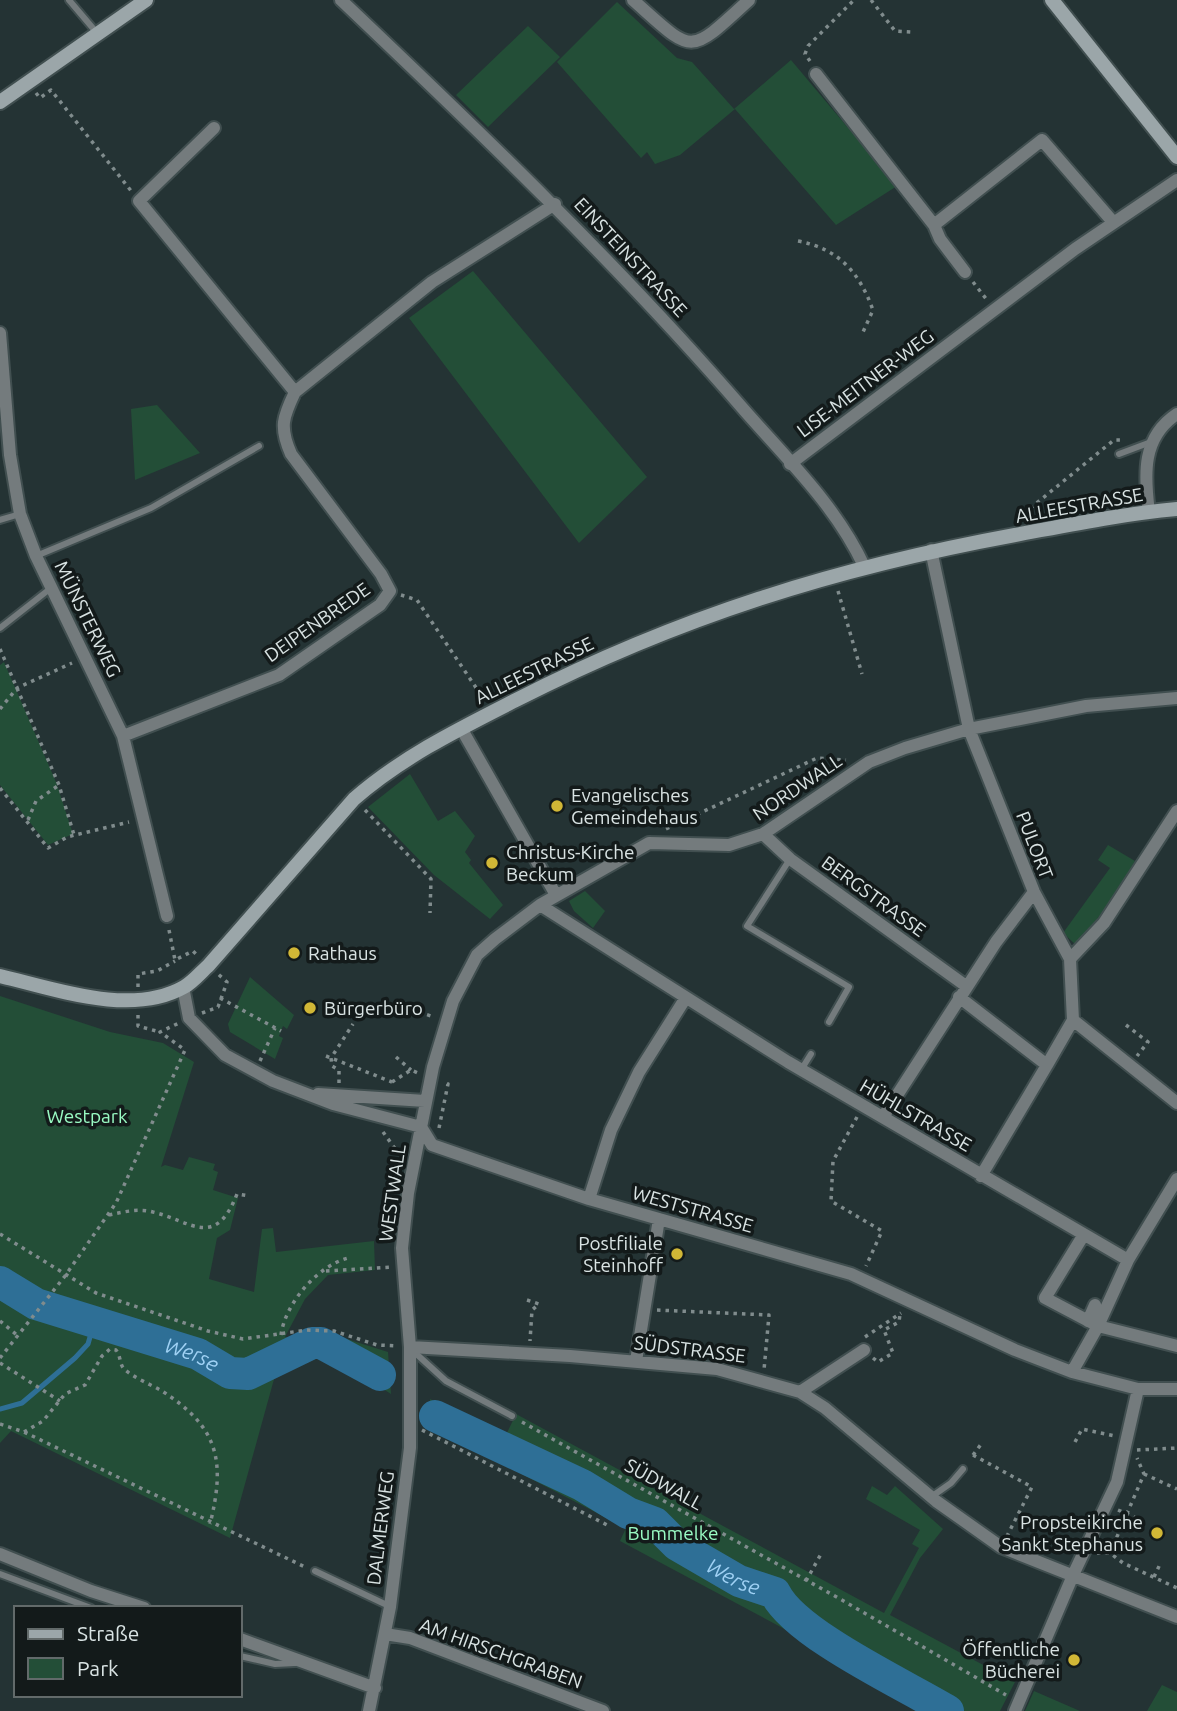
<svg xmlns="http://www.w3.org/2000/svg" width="1177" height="1711" viewBox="0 0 1177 1711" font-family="Ubuntu,sans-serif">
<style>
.green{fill:#234e37}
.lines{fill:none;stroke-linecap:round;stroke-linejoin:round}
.stream{stroke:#2e6f96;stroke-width:5}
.river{stroke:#2e6f96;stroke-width:32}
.lane-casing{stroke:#414f50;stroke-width:10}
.street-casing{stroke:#414f50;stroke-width:16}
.secondary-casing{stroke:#414f50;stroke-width:18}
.path{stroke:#808c8d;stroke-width:3.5;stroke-dasharray:3.5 5;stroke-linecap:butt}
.lane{stroke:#747b7d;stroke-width:6}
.street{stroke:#747b7d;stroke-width:12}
.secondary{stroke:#9ba6a9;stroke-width:14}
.poi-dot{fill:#d1b736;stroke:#131a1a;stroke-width:2.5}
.labels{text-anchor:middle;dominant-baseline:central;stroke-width:7;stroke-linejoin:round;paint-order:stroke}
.street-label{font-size:19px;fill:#d9e3e3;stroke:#131a1a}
.poi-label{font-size:19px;fill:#d9e3e3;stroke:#131a1a;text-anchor:start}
.park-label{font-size:19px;fill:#99fac3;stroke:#131a1a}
.water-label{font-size:21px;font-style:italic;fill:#9fd1f4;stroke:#131a1a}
</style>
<rect width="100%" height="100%" fill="#243334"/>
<path class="green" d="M 617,2 L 677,58 L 692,62 L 734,109 L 791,60 L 897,186 L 836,225 L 735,109 L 680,155 L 655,164 L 647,152 L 641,158 L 557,62 Z
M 528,26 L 560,57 L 488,127 L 456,95 Z
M 473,271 L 647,477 L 579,543 L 409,318 Z
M 157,405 L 200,453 L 135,480 L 131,409 Z
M 4,662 L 56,782 L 73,834 L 48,845 L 0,785 L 0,665 Z
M 410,774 L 438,821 L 455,811 L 475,836 L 465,852 L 471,860 L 469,863 L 503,905 L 490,919 L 434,875 L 368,807 Z
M 1108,845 L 1135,861 L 1110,903 L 1076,945 L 1063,933 L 1110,868 L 1098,860 Z
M 585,891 L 605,911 L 593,928 L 574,911 L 569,901 Z
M 250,977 L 294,1015 L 287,1029 L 283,1026 L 279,1036 L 283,1038 L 275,1059 L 230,1032 L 228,1024 Z
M 0,996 L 110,1032 L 163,1043 L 194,1062 L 161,1167 L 165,1165 L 183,1170 L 189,1157 L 215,1164 L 213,1170 L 218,1172 L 213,1190 L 238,1198 L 230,1230 L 217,1238 L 209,1279 L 254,1292 L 262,1229 L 273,1228 L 276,1252 L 374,1241 L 375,1270 L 328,1275 L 305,1299 L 285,1337 L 331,1334 L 388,1352 L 391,1394 L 320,1349 C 302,1347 291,1365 276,1372 L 230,1538 L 11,1431 L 0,1443 Z
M 430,1399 L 505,1437 L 516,1414 L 884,1613 L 919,1548 L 912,1544 L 920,1530 L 866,1499 L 872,1486 L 887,1495 L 895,1486 L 943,1529 L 920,1558 L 890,1615 L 1015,1682 L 1000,1711 L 938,1711 L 620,1541 L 626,1528 L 429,1426 Z
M 1162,1685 L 1177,1692 L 1177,1711 L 1147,1711 Z
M 1034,1691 L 1080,1711 L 1025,1711 Z"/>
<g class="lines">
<path class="stream" d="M 0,1409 L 22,1403 L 75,1358 L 88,1344 L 94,1323"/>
<g class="river">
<path id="s1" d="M 0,1282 L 36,1304 L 198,1354 L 230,1373 L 248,1374 L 312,1343 L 321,1343 L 380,1375"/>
<path id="s2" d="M 435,1416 L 582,1485 L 628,1513 L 655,1523 L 677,1545 L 739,1581 L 775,1593 C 795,1634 905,1685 948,1711"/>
</g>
<g class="lane-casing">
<path id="lane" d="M 69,0 L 97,33
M 1119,454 L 1151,442
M 0,520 L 20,514
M 36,556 L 151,508 L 259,446
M 0,628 L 51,588
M 790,859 L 747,926 L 849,987 L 829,1022
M 801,1070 L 811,1054
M 412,1350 L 446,1381 L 512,1416
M 931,1497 L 951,1483 L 963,1469
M 315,1571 L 389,1606
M 0,1574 L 91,1608
M 240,1656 L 275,1664 L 295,1663"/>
</g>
<g class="street-casing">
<path id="street" d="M 341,0 C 481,133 619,265 745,411 C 788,460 836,506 864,566
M 633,0 C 694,54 687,57 749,0
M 816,74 L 934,225 L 940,239 L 965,272
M 214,128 L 139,201 L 295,392
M 934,225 L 1042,140 L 1113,222
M 0,333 L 10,455 L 20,514 L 36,556 L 123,736 L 167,916
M 790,464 L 1075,249 L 1177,180
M 1149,512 C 1144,474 1142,437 1177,414
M 931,550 L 969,729 L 1034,892 L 1070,959 L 1073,1020 L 1177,1103
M 461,728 L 556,895
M 123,736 L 279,675 L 380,605 L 390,591 L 381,574 L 291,454 C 279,427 283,417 295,392 L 432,282 L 555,204
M 763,834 L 790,859 L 966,986
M 540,905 L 788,1062 L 1128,1260
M 1070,959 L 1104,923 L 1177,811
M 183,987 L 189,1018 L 225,1055 L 273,1081 L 333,1104 L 421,1127 L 432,1145 L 589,1199 L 851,1274 L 1015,1350 L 1072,1372
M 959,997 L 1047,1065 L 1073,1020
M 318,1094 L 425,1101
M 883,1117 L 996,942 L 1034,892
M 981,1176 L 1047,1065
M 589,1199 L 611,1130 L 639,1072 L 685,999
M 1083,1236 L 1045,1298 L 1098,1326 L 1128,1260 L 1177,1179
M 1088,1321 L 1095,1305
M 1177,1346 L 1098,1326 L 1072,1372 L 1138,1389 L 1177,1389
M 410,1347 L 570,1356 L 717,1369 L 800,1392 L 825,1408 L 936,1501 L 1001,1547 L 1177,1617
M 636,1361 L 659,1219
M 800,1392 L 864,1350
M 0,1554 L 91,1591 L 144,1608
M 385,1634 L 410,1638 L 603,1711
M 240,1639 L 375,1688
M 369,1711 L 390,1607 L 410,1448 L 410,1347 L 402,1248 L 408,1193 L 433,1067 L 453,1001 L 477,955 L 495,939 L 540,905 L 649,843 L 729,845 L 763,834 L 869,762 L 905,748 L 969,729 L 1086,706 L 1177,698
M 1015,1711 L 1074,1573 L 1117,1482 L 1138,1389"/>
</g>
<g class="secondary-casing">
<path id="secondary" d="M 1052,0 L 1177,157
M 0,102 L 146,0
M 0,976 C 55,989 131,1017 184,987 C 193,982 201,972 208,966 L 354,799 C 402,757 459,729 516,700 C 679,617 835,568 1015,535 C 1069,525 1122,514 1177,509"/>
</g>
<path class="path" d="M 871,0 L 895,31 L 912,32
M 810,61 L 805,54 L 808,46 L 854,0
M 36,93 L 40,98 L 51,90 L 132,192
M 798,241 C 839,249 859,272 873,310 L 863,332
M 973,282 L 987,300
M 1017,519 L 1114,440 L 1121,440
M 838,591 L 862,674
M 401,595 L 417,600 L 485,701
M 0,649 L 59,785 L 74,835
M 0,709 L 17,688 L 72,663
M 0,788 L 48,848 L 67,837 L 129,822
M 365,810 L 431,879 L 430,913
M 28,820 L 36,801 L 59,785
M 666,829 L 817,758 L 846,760
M 169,930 L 175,960 L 193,951 L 199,957
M 138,987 L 138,974 L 157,971 L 175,961
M 220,998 L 281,1031
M 419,1012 L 434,1017
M 202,1013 L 218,1007 L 227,982 L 218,974
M 138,1015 L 138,1026 L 160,1032
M 1126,1025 L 1148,1042 L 1137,1056
M 326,1056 L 392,1082 L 391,1086
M 396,1057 L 411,1070
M 260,1061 L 275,1028
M 392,1082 L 411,1070 L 418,1073
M 339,1083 L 339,1070 L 332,1066 L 331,1058 L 353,1024
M 857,1117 L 833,1161 L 831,1201 L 882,1231 L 866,1266
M 439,1128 L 448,1084 L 445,1083
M 383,1132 L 396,1150 L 402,1151
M 109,1215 C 123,1212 139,1208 153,1212 C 191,1221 215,1250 237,1194 L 250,1196
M 0,1234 L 96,1293 L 208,1331 L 243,1339 L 307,1330 L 334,1331 L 377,1345 L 398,1346
M 326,1271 L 392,1267
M 527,1300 L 539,1304 L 532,1310 L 530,1341
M 657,1310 L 769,1315 L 764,1370
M 0,1321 L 17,1335
M 281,1335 C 285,1304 317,1266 348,1258
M 865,1337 L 901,1313
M 0,1358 L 65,1276 L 116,1203 L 185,1050 L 160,1032 L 179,1023
M 873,1358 L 878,1362 L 893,1353 L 884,1330 L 899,1322 L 900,1314
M 0,1363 L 60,1401
M 522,1422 L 842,1600 L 1006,1695
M 0,1424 L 24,1432 L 305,1567
M 422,1430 L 609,1526
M 24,1432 L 43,1421 L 65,1394 L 85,1385 L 102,1356 L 110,1349 L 116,1350 C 121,1356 119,1363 124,1369 C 134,1378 150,1384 162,1391 C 218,1427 226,1460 210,1524
M 1075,1442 L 1082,1429 L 1115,1436
M 1137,1450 L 1177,1448
M 973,1455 L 1032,1487 L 1007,1536
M 973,1455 L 982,1443
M 1144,1474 L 1177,1489
M 1118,1510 L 1143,1521
M 1097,1553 L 1110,1553 L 1123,1563 L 1177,1588
M 1110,1553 L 1144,1474 L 1137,1458
M 1154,1577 L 1161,1562
M 806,1581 L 821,1554"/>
<use href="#lane" class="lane"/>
<use href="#street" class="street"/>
<use href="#secondary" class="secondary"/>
</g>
<g class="poi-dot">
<circle cx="557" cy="806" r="7"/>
<circle cx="492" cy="863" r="7"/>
<circle cx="294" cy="953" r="7"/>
<circle cx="310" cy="1008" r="7"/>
<circle cx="677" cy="1254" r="7"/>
<circle cx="1157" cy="1533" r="7"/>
<circle cx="1074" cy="1660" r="7"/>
</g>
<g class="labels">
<g class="street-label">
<text transform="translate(631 257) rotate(47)">EINSTEINSTRASSE</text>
<text transform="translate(865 383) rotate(-37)">LISE-MEITNER-WEG</text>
<text transform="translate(1079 505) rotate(-10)">ALLEESTRASSE</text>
<text transform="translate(88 619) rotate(64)">MÜNSTERWEG</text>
<text transform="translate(317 622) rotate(-35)">DEIPENBREDE</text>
<text transform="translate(534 670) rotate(-26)">ALLEESTRASSE</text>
<text transform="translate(797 787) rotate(-34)">NORDWALL</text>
<text transform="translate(1035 845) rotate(69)">PULORT</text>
<text transform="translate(874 896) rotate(36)">BERGSTRASSE</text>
<text transform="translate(916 1115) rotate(30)">HÜHLSTRASSE</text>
<text transform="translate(392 1193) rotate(-82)">WESTWALL</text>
<text transform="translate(693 1209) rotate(16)">WESTSTRASSE</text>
<text transform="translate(690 1349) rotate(7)">SÜDSTRASSE</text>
<text transform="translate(664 1484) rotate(29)">SÜDWALL</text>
<text transform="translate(380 1528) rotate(-83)">DALMERWEG</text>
<text transform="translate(501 1653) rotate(20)">AM HIRSCHGRABEN</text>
</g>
<g class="poi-label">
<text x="571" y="795">Evangelisches<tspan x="571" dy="22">Gemeindehaus</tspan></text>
<text x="506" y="852">Christus-Kirche<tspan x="506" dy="22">Beckum</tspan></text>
<text x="308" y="953">Rathaus</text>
<text x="324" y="1008">Bürgerbüro</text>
<text x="663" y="1243" text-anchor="end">Postfiliale<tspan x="663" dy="22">Steinhoff</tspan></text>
<text x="1143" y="1522" text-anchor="end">Propsteikirche<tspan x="1143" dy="22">Sankt Stephanus</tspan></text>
<text x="1060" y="1649" text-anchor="end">Öffentliche<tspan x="1060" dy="22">Bücherei</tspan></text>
</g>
<g class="park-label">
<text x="87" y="1116">Westpark</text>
<text x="673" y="1533">Bummelke</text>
</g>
<g class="water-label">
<text stroke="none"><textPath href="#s1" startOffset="206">Werse</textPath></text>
<text stroke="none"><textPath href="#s2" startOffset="341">Werse</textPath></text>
</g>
</g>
<rect x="14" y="1606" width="228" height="91" fill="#131a1a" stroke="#626a6a" stroke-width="2"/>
<rect x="28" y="1629" width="35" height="10" fill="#9ba6a9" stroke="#626a6a" stroke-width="2"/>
<text x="77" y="1641" font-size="21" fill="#d9e3e3">Straße</text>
<rect x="28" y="1658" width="35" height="21" fill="#234e37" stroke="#626a6a" stroke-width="2"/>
<text x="77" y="1676" font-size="21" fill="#d9e3e3">Park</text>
</svg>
